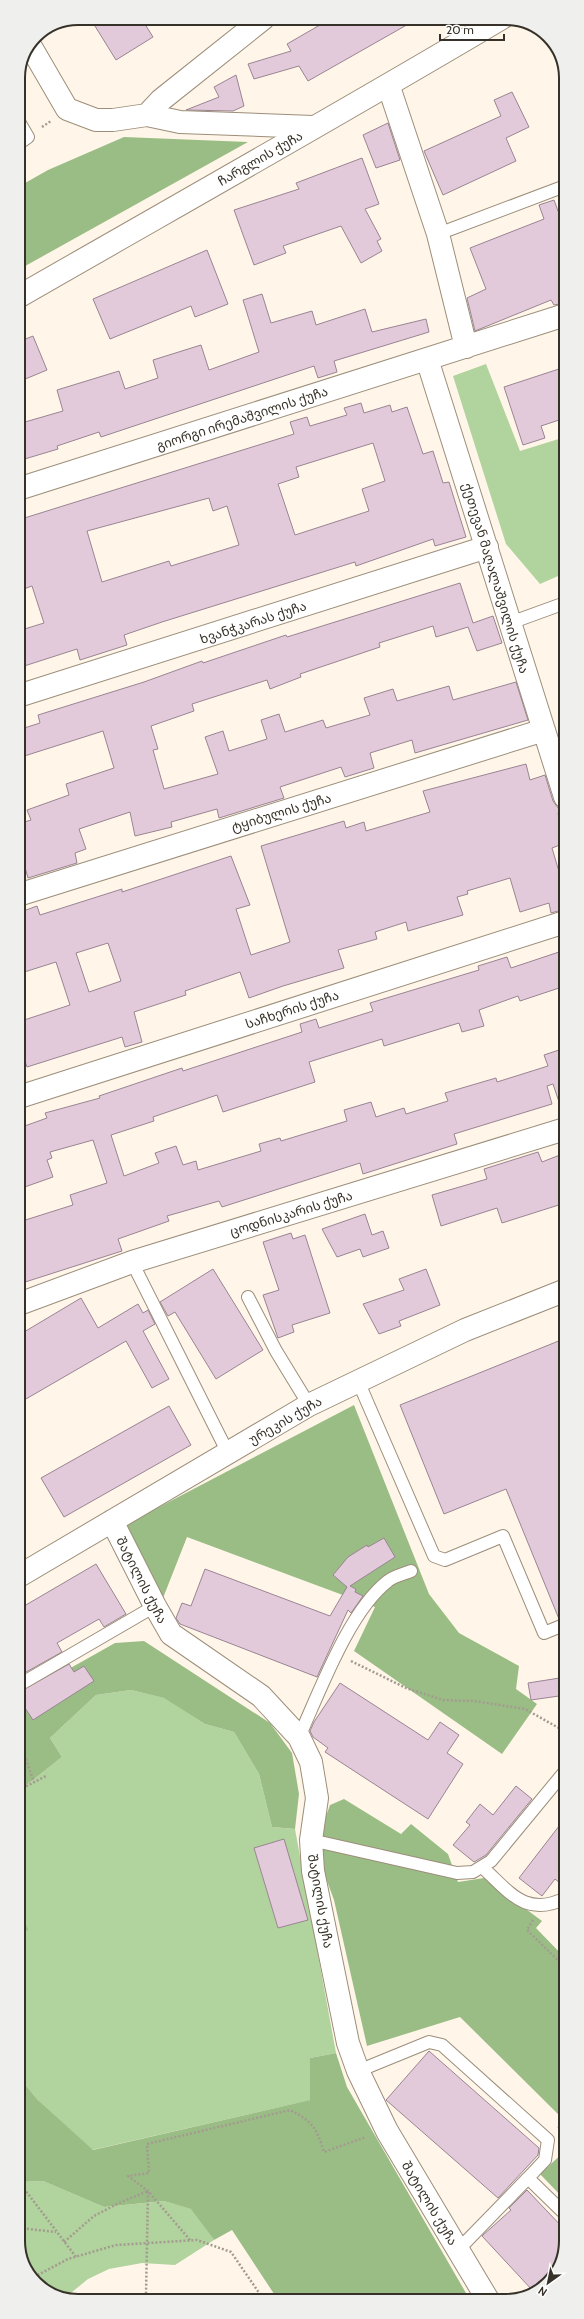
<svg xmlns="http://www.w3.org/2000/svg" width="584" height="2319" viewBox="0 0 584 2319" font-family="Cabin,'Noto Sans Georgian',sans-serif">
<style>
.green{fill:#b1d39d;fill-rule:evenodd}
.forest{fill:#9abd85}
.building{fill:#e2cada;stroke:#9a8493;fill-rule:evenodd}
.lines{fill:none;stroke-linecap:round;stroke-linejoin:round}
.lane-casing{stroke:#9c8e7a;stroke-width:14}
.street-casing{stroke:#9c8e7a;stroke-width:24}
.secondary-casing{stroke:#9c8e7a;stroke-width:24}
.path{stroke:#a39b90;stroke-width:2.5;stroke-dasharray:2 2;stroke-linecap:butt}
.lane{stroke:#fff;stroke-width:12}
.street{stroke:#fff;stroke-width:22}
.secondary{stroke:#fff;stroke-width:22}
.labels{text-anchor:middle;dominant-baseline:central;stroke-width:3;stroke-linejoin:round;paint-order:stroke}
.street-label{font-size:13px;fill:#373229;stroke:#fff}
.rim{fill:none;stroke:#373229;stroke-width:2}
</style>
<rect width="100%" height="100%" fill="#fff6e9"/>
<path class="green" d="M 486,364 L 520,451 L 565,437 L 565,573 L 540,584 L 506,544 L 453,376 Z
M 131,1690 L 165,1698 L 205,1724 L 234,1732 L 259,1774 L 272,1827 L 295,1829 L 336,2053 L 310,2058 L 311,2100 L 92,2150 L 37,2099 L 19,2077 L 19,1934 L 27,1929 L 19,1906 L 19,1791 L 62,1757 L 50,1738 L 96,1695 ZM 254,1848 L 307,1920 L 278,1928 Z
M 43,2181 L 104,2207 L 164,2201 L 192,2209 L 214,2240 L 175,2265 L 142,2263 L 109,2269 L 88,2279 L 66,2297 L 38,2286 L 19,2252 L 19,2182 Z"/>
<path class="forest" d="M 124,137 L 248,142 L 18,270 L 18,187 L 48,170 Z
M 354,1405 L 429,1594 L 459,1633 L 519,1666 L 516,1689 L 537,1704 L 502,1754 L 354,1651 L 375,1607 L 187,1537 L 163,1598 L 121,1527 Z
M 144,1641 L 270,1723 L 292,1753 L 299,1794 L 295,1829 L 272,1827 L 259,1774 L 234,1732 L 205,1724 L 164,1698 L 131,1690 L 96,1695 L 50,1738 L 62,1757 L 19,1791 L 19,1697 L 115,1643 Z
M 344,1799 L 401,1834 L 411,1824 L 448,1854 L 458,1882 L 484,1878 L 542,1921 L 536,1928 L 566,1959 L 566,2122 L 460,2017 L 367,2046 L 334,1900 L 319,1859 L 325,1819 L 330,1805 Z
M 19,1906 L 28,1930 L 19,1934 Z
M 336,2053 L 347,2087 L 470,2300 L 278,2300 L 232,2230 L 214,2240 L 191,2209 L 164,2201 L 104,2207 L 43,2181 L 19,2182 L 19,2077 L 37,2099 L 93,2150 L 310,2100 L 310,2058 Z
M 566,2150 L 566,2201 L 540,2174 Z"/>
<path class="building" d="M 90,18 L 141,18 L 153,37 L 116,60 Z
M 332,18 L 419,18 L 308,81 L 299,66 L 254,79 L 248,64 L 291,51 L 287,44 Z
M 236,75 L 244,106 L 233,111 L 186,110 L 219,97 L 214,87 Z
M 512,92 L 529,127 L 506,138 L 516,161 L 443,195 L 424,151 L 501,116 L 494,100 Z
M 388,123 L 400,160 L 376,168 L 363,135 Z
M 362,158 L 379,204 L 365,209 L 381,239 L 377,241 L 382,251 L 361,263 L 341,226 L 283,246 L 286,253 L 254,265 L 234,210 L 299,189 L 296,183 Z
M 554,200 L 565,230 L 565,303 L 554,305 L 551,300 L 475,331 L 467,298 L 486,289 L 470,248 L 544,219 L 539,205 Z
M 207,250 L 228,304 L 195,317 L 191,306 L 110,339 L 93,299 Z
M 262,294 L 271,323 L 312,311 L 316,325 L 365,309 L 372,332 L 426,319 L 429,332 L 334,361 L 337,372 L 318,378 L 314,366 L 101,437 L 99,432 L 57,446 L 58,449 L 18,461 L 18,424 L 63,411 L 57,390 L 119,371 L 125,389 L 158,378 L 153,360 L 201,345 L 209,370 L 259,352 L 243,300 Z
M 33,336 L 47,370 L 18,382 L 18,342 Z
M 565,367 L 565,418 L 541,426 L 545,438 L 523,445 L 504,387 Z
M 361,403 L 364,413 L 390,405 L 392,412 L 407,407 L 423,454 L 433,451 L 443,483 L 449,482 L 466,537 L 435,546 L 433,539 L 356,566 L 355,562 L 162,622 L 124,635 L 127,645 L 80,660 L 77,649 L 18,668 L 18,631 L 44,623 L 32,586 L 18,591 L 18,520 L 294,434 L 290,422 L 307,417 L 310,426 L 347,415 L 344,408 ZM 373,443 L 385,481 L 362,489 L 369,511 L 295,535 L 278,484 L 299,477 L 296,467 ZM 209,498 L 213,511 L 227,506 L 239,545 L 171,566 L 169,561 L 102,582 L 87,531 Z
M 460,583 L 473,623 L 493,616 L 502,643 L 477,651 L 468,627 L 436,637 L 433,626 L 379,643 L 380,647 L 300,674 L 301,677 L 270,689 L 267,680 L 192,704 L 194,711 L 151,726 L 158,749 L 153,750 L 164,789 L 218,774 L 205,737 L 223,731 L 229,751 L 267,739 L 261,720 L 279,714 L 285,732 L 323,720 L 326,728 L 370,715 L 364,698 L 393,689 L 397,701 L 449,686 L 453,700 L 516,682 L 528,720 L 415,753 L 412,740 L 370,753 L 374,768 L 345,777 L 341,767 L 280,787 L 284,798 L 219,818 L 217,809 L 171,822 L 172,827 L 135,836 L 130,812 L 79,829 L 86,849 L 75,853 L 77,863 L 28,878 L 18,843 L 18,824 L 31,820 L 27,810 L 69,795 L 66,784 L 114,768 L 103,731 L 18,758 L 18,730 L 40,723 L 38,715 L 144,682 L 202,661 L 203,663 L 286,635 L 287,637 Z
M 526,764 L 530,780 L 545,775 L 553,801 L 561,812 L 558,813 L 565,843 L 552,848 L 565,892 L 565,909 L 551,913 L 549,903 L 520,912 L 510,878 L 467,891 L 468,894 L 457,897 L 463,915 L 408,931 L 406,922 L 375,932 L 377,939 L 338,950 L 344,968 L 283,986 L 249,998 L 240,972 L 185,991 L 186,995 L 134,1012 L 142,1042 L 125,1047 L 122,1037 L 27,1067 L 18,1042 L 18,1022 L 70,1005 L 56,962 L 18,974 L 18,913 L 37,906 L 40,915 L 122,889 L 122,892 L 231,856 L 250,905 L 236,909 L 251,955 L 290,942 L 261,846 L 344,821 L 346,828 L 364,822 L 366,831 L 430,812 L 423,791 ZM 108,943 L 121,981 L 89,992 L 76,953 Z
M 565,950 L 565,986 L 520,1001 L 518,996 L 479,1010 L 484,1026 L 462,1032 L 459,1023 L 384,1046 L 382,1039 L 309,1062 L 315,1082 L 223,1112 L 217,1095 L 153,1117 L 154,1121 L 111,1135 L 124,1176 L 159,1163 L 155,1153 L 176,1146 L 183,1165 L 196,1161 L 198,1170 L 261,1151 L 259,1144 L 280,1138 L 281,1141 L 347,1121 L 344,1110 L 371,1102 L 376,1117 L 404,1108 L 406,1114 L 448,1101 L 445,1093 L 496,1078 L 497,1082 L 548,1066 L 544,1055 L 565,1048 L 565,1110 L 562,1111 L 553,1084 L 547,1086 L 552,1104 L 454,1134 L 457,1144 L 363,1174 L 360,1163 L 222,1207 L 219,1201 L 167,1216 L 169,1221 L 118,1239 L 122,1251 L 19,1284 L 19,1222 L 73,1205 L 70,1195 L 107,1183 L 93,1140 L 50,1152 L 52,1158 L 47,1160 L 53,1177 L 19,1189 L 19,1128 L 47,1118 L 45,1113 L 100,1098 L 99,1096 L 182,1068 L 183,1071 L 302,1032 L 300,1024 L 316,1019 L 319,1028 L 373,1011 L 370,1003 L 479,970 L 478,966 L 507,957 L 511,968 Z
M 538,1152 L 542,1162 L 565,1153 L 565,1203 L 502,1223 L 497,1208 L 441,1226 L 432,1195 L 487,1179 L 484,1169 Z
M 365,1214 L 372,1235 L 383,1231 L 389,1248 L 363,1257 L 360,1249 L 337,1257 L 322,1229 Z
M 291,1233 L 293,1239 L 305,1235 L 330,1313 L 292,1325 L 294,1332 L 278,1338 L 263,1295 L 279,1290 L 263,1242 Z
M 213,1269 L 263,1350 L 216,1379 L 175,1312 L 168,1316 L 160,1302 Z
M 426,1269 L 440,1305 L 399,1321 L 401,1326 L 379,1334 L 363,1304 L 404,1290 L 399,1279 Z
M 81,1298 L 98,1328 L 138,1304 L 143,1313 L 148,1310 L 155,1324 L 143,1331 L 169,1379 L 152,1388 L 126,1341 L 19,1403 L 19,1335 Z
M 566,1338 L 566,1617 L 559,1619 L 506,1489 L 444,1514 L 400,1405 Z
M 169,1406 L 191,1445 L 64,1517 L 41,1478 Z
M 384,1538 L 395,1557 L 350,1586 L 356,1589 L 355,1592 L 363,1596 L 351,1613 L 348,1610 L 317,1677 L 180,1624 L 176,1618 L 182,1603 L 191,1606 L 205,1569 L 330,1616 L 347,1587 L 333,1575 L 348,1557 L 367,1545 L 368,1547 Z
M 96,1564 L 126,1614 L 104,1627 L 99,1619 L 57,1643 L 62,1652 L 19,1676 L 19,1609 Z
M 69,1664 L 74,1672 L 84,1666 L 94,1681 L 33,1720 L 19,1699 L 19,1692 Z
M 566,1677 L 566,1695 L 531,1700 L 528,1683 Z
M 340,1683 L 428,1740 L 440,1722 L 459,1735 L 447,1753 L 463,1764 L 428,1819 L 325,1752 L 328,1748 L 313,1737 L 310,1731 L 314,1722 Z
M 516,1786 L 532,1799 L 486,1855 L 474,1862 L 453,1845 L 470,1825 L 466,1822 L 480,1804 L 493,1815 Z
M 566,1817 L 566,1888 L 555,1879 L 542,1896 L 519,1878 Z
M 284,1839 L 308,1920 L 278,1928 L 254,1848 Z
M 429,2051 L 539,2148 L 538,2155 L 498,2198 L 386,2100 Z
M 527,2190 L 566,2231 L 566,2241 L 551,2280 L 533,2291 L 482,2236 L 511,2210 L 509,2208 Z"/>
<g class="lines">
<g class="lane-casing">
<path id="lane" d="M 18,120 L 28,137 L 18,144
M 438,234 L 565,186
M 510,623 L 565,603
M 132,1262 L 228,1453
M 248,1297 L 276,1351 L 309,1405
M 358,1381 L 434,1556 L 445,1560 L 503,1536 L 544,1633 L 566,1624
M 19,1685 L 155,1606
M 299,1737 C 320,1691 349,1611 388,1581 C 394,1576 404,1574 411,1571
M 311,1840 L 457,1873 L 473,1872 L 491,1861 L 566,1770
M 482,1867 C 510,1892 525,1918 566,1898
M 358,2071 L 429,2042 L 442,2045 L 548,2140 L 545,2160 L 528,2178
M 458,2250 L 528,2178 L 566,2215"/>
</g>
<g class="street-casing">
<path id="street" d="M 31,47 L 67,109 L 96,120 L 113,120 L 147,115 L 161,100 L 264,18
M 389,87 L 438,234 L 466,347
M 147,115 L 180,122 L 313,127
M 427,359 L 565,797
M 18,489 L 565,315
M 18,696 L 487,547
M 18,895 L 544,730
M 19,1097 L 565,922
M 19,1304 L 132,1262 L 565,1129"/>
</g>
<g class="secondary-casing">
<path id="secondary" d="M 18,297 C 180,204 342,113 502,18
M 112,1521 L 155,1606 L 171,1634 L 261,1696 L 299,1737 L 311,1762 L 317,1798 L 311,1840 L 313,1871 L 348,2043 L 358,2071 L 387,2131 L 488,2300
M 19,1576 L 309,1405 L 465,1330 L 566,1290"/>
</g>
<path class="path" d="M 42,127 L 51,121
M 351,1661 L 406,1688 L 443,1700 L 474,1701 L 525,1709 L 566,1732
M 19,1740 L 34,1782
M 19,1790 L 46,1776
M 533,1920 L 527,1930 L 566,1968
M 558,2128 L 566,2123
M 19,2182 L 76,2257
M 19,2228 L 56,2232
M 190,2240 L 148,2191 L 128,2176 L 149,2173 L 147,2144 L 290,2110 C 313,2122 316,2127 324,2152 L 366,2137
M 64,2242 L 94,2216 L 119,2203 L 148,2191
M 34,2277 L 68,2259 L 116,2245 L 197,2240 L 231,2252 L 264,2300
M 143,2301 L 146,2294 L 148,2192"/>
<use href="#lane" class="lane"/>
<use href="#street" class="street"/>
<use href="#secondary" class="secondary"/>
</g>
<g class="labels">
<g class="street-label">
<text transform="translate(260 158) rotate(-30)">ჩარგლის ქუჩა</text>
<text transform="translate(242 418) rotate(-18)">გიორგი ირემაშვილის ქუჩა</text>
<text transform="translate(496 578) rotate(73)">ქეთევან მაღალაშვილის ქუჩა</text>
<text transform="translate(253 622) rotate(-18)">ხვანჭკარას ქუჩა</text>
<text transform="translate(281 812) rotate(-17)">ტყიბულის ქუჩა</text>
<text transform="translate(292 1009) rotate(-18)">საჩხერის ქუჩა</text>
<text transform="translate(291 1213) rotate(-17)">ცოდნისკარის ქუჩა</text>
<text transform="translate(285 1420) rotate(-30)">ურეკის ქუჩა</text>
<text transform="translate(142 1580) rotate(63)">შატილის ქუჩა</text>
<text transform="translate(321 1901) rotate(80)">შატილის ქუჩა</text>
<text transform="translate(430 2203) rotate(59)">შატილის ქუჩა</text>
</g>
</g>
<path d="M0 0H584V2319H0ZM78 25H506A53 53 0 0 1 559 78V2241A53 53 0 0 1 506 2294H78A53 53 0 0 1 25 2241V78A53 53 0 0 1 78 25Z" fill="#efefee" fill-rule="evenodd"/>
<path class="rim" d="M78 25H506A53 53 0 0 1 559 78V2241A53 53 0 0 1 506 2294H78A53 53 0 0 1 25 2241V78A53 53 0 0 1 78 25Z"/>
<g transform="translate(548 2283) rotate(213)" stroke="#ffffff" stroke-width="3" paint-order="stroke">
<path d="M0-3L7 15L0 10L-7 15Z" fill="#373229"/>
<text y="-6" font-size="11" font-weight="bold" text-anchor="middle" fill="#373229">N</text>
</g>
<path d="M440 34v6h64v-6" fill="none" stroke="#373229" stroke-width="2"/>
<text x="446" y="34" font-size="12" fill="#373229" stroke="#ffffff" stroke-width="3" paint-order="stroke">20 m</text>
</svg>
